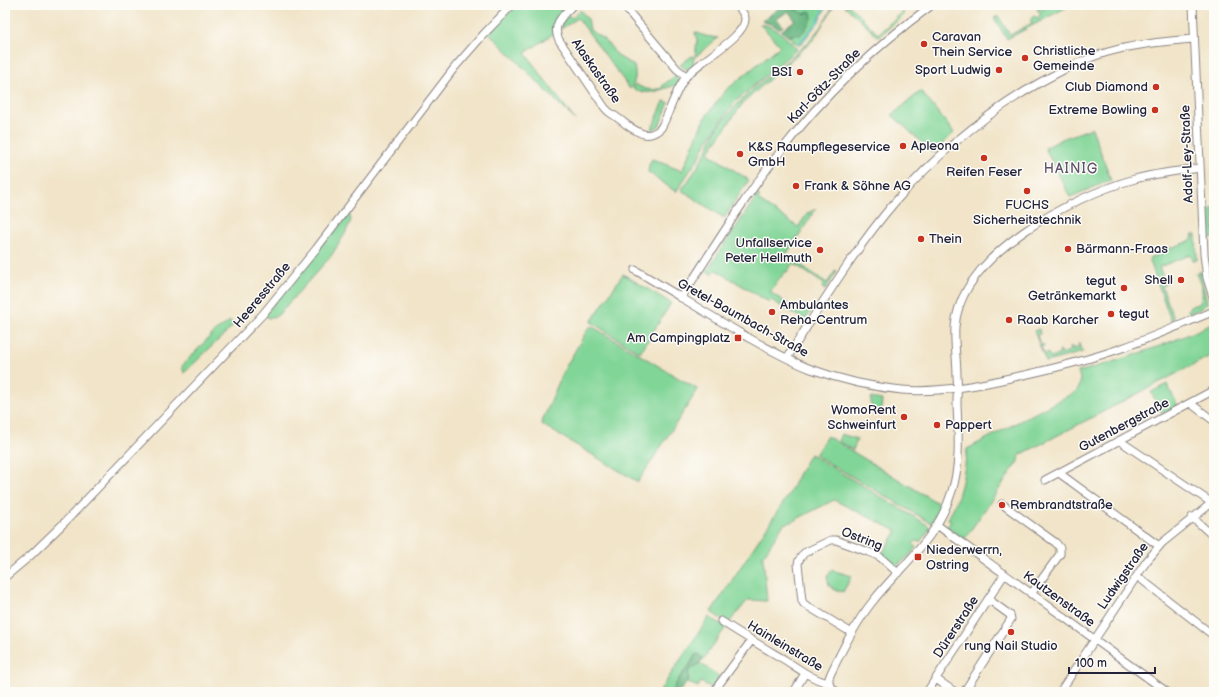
<svg xmlns="http://www.w3.org/2000/svg" width="1219" height="697" viewBox="0 0 1219 697" font-family="'Balsamiq Sans',sans-serif">
<style>
.green{fill:#81d597;stroke:#527c69}
.forest{fill:#68b680;stroke:#456c5e}
.lines{fill:none;stroke-linecap:round;stroke-linejoin:round}
.stream{stroke:#59c3d4;stroke-width:1.5}
.street-casing{stroke:#8a8382;stroke-width:9}
.street{stroke:#fff;stroke-width:7}
.poi-dot{fill:#c8321e;stroke:#fdfcf7;stroke-width:1.5}
.labels{text-anchor:middle;dominant-baseline:central;stroke-width:3;stroke-linejoin:round;paint-order:stroke}
.poi-label{font-size:13px;fill:#22223b;stroke:#fdfcf7;text-anchor:start}
.street-label{font-size:13px;fill:#22223b;stroke:#fdfcf7}
.neighbourhood-label{font-size:14px;letter-spacing:1px;fill:#60536f;stroke:#fdfcf7}
</style>
<rect width="100%" height="100%" fill="#fdfcf7"/>
<filter id="ink" filterUnits="userSpaceOnUse"><feTurbulence type="fractalNoise" baseFrequency=".025" numOctaves="2"/><feDisplacementMap in="SourceGraphic" scale="8" xChannelSelector="R" yChannelSelector="G"/><feConvolveMatrix kernelMatrix="1 2 1 2 8 2 1 2 1" color-interpolation-filters="sRGB"/></filter>
<filter id="wash" filterUnits="userSpaceOnUse"><feTurbulence type="fractalNoise" baseFrequency=".012" numOctaves="4" result="noise"/><feDisplacementMap in="SourceGraphic" scale="16" xChannelSelector="R" yChannelSelector="G"/><feGaussianBlur stdDeviation="0.9" result="paint"/><feColorMatrix in="noise" values="0 0 0 0 0 0 0 0 0 0 0 0 0 0 0 0 0 1.4 0 .05"/><feComposite in="paint" operator="in"/></filter>
<g filter="url(#wash)">
<rect width="100%" height="100%" fill="#f1e4c8"/>
<path class="green" d="M 516,5 L 568,5 C 559,14 552,21 553,34 L 525,53 L 575,120 L 489,33 Z
M 791,5 L 812,5 L 814,6 L 815,5 L 827,5 L 819,21 L 800,45 L 798,45 L 788,36 L 797,34 L 799,36 L 809,12 L 805,14 C 800,12 795,10 791,5 Z
M 833,5 L 835,5 L 813,40 L 743,103 L 708,153 L 749,180 L 724,218 L 681,190 C 689,180 697,169 703,157 C 708,149 711,140 715,132 C 720,124 727,116 734,108 C 765,72 814,51 833,5 Z
M 844,5 L 849,5 L 878,34 L 903,12 L 904,15 L 878,37 Z
M 1045,5 L 1062,5 L 1063,6 L 1071,5 L 1007,39 L 994,18 L 998,16 L 1010,35 L 1032,23 L 1030,19 L 1034,16 L 1038,18 L 1041,13 L 1037,10 L 1038,8 L 1043,10 Z
M 580,10 L 588,19 L 590,30 L 606,41 L 618,56 L 634,66 C 636,74 636,82 630,89 L 578,18 L 561,29 L 562,23 L 568,15 L 572,18 Z
M 760,24 C 776,26 787,38 797,49 L 735,102 L 714,131 L 705,145 L 701,154 L 676,192 L 648,172 L 649,165 L 652,159 L 682,171 L 704,119 L 725,91 L 780,46 Z
M 695,32 L 705,36 L 718,38 L 695,57 L 697,40 Z
M 692,56 L 694,57 L 693,66 L 688,69 L 685,69 L 680,65 Z
M 676,75 L 679,83 L 677,85 C 662,88 648,98 633,88 L 635,84 C 646,90 650,91 662,88 L 663,85 Z
M 921,91 L 954,133 L 933,153 L 892,115 Z
M 664,101 L 669,103 L 659,126 L 651,131 Z
M 1092,128 L 1111,180 L 1070,197 L 1045,148 L 1062,139 Z
M 758,194 L 760,196 L 758,200 L 798,227 L 808,213 L 816,209 L 786,255 L 827,283 L 836,270 L 837,271 L 825,290 L 822,288 L 824,284 L 793,263 L 787,272 L 785,272 L 770,292 L 798,311 L 801,307 L 804,307 L 803,309 L 805,311 L 807,309 L 811,311 L 805,320 L 771,300 L 769,302 L 716,270 L 712,274 L 707,271 L 726,241 L 727,241 Z
M 1214,208 L 1214,238 L 1210,239 L 1208,210 Z
M 348,209 L 351,220 L 345,234 L 331,256 L 279,314 L 275,317 L 268,318 L 265,315 Z
M 1192,235 L 1196,235 L 1197,260 L 1194,261 L 1190,255 L 1159,267 L 1166,284 L 1162,286 L 1174,319 L 1171,321 L 1149,258 L 1166,252 L 1164,250 L 1185,243 L 1193,239 Z
M 1200,271 L 1207,302 C 1204,309 1195,311 1189,313 L 1188,310 L 1190,306 L 1199,304 C 1206,294 1200,283 1196,273 L 1197,272 Z
M 623,274 L 671,303 L 640,353 L 591,322 Z
M 230,321 L 233,323 L 233,326 L 184,373 L 182,366 L 213,333 Z
M 1214,323 L 1214,354 L 1020,455 L 1019,460 L 964,540 L 947,527 L 951,521 L 948,519 C 961,495 964,475 967,449 L 1075,392 C 1082,386 1081,380 1078,372 C 1125,359 1170,344 1214,323 Z
M 589,327 L 593,327 L 697,389 L 697,391 L 638,482 L 541,424 L 564,370 L 572,356 Z
M 1039,329 L 1040,334 L 1037,335 L 1040,345 L 1043,344 L 1044,346 L 1041,347 L 1044,354 L 1048,353 L 1050,358 L 1060,354 L 1059,351 L 1060,351 L 1062,354 L 1071,350 L 1070,347 L 1072,347 L 1073,349 L 1079,347 L 1078,344 L 1080,344 L 1083,352 L 1046,362 L 1034,331 Z
M 1167,384 L 1178,406 L 1162,414 L 1151,392 Z
M 871,398 L 882,400 L 881,412 L 871,411 Z
M 841,434 L 857,439 L 853,450 L 838,441 Z
M 827,436 L 941,505 L 931,523 L 815,455 Z
M 810,454 L 926,524 L 930,527 L 929,530 L 920,542 L 916,541 L 913,544 L 916,548 L 907,558 L 896,566 L 894,566 L 881,555 L 897,531 L 834,500 L 791,522 L 784,524 L 763,556 L 767,601 L 748,600 L 728,624 L 711,612 L 789,494 L 798,475 Z
M 831,570 L 852,576 L 843,592 L 835,590 L 829,585 L 827,577 Z
M 709,617 L 726,627 L 702,661 L 702,657 L 693,659 C 690,664 687,669 683,673 C 679,677 676,685 674,691 L 675,692 L 659,692 Z
M 700,663 L 720,677 L 712,688 L 701,682 L 698,687 L 687,682 L 689,679 L 688,671 Z"/>
<path class="forest" d="M 783,5 L 791,5 L 794,9 L 805,14 L 809,11 L 811,12 L 812,18 L 805,30 L 799,36 L 797,34 L 788,36 L 781,31 L 795,20 L 788,11 L 777,19 L 783,26 L 779,29 L 773,25 L 762,21 Z
M 699,654 L 702,657 L 700,663 L 688,671 C 691,679 684,690 675,692 L 673,690 C 677,679 685,672 691,664 C 693,661 694,658 695,655 Z"/>
<g class="lines">
<path class="stream" d="M 799,43 L 817,23 L 826,5"/>
</g>
</g>
<g filter="url(#ink)">
<g class="lines">
<g class="street-casing">
<path id="street" d="M 573,5 C 563,15 551,25 559,40 L 605,108 L 609,112 C 615,116 621,120 627,125 C 639,133 648,140 661,128 C 670,112 674,93 685,78 C 696,62 747,37 745,18 C 744,13 740,9 737,5
M 623,5 L 677,69 L 686,76
M 1193,5 L 1204,254 L 1207,278 L 1214,300
M 635,270 C 671,291 706,313 742,334 C 765,347 787,360 811,369 C 841,380 871,387 902,390 C 937,393 976,386 1010,378 C 1048,370 1085,361 1122,348 C 1153,337 1183,324 1214,311
M 681,298 C 713,249 744,198 780,152 C 825,94 873,48 932,5
M 787,358 C 821,305 854,250 895,202 C 936,155 985,114 1039,83 C 1061,71 1083,59 1108,52 C 1136,44 1165,41 1194,39
M 1190,403 L 1214,421
M 1120,441 L 1212,503
M 1059,473 L 1159,546
M 1045,480 L 1214,390
M 1002,504 L 1056,543 L 1060,548 L 1060,554 L 1031,594
M 1192,517 L 1214,537
M 937,525 L 1167,692
M 1137,576 L 1214,636
M 5,577 L 30,556 L 66,521 L 263,314 L 316,249 L 455,67 L 483,35 L 512,5
M 721,621 C 742,635 763,647 785,660 C 798,668 813,680 829,683 L 831,687 L 837,692
M 852,633 L 804,604 L 802,601 L 798,564 L 799,560 L 804,553 L 831,540 L 836,540 L 874,554 L 880,557 L 898,573
M 936,679 L 955,692
M 829,683 L 829,678 L 831,673 C 843,648 856,622 873,601 C 903,563 937,540 952,491 C 961,463 958,433 957,404 C 957,395 958,385 957,376 C 957,360 954,344 955,327 C 960,254 1073,196 1135,179 C 1156,173 1178,171 1200,168
M 714,692 L 717,687 L 751,641
M 794,692 L 805,673
M 927,692 L 1004,575
M 964,692 L 1011,619 L 1010,615 L 988,599
M 1060,692 L 1146,562 L 1162,543 L 1214,501"/>
</g>
<use href="#street" class="street"/>
</g>
</g>
<g class="poi-dot">
<circle cx="924" cy="44" r="4"/>
<circle cx="1025" cy="58" r="4"/>
<circle cx="999" cy="70" r="4"/>
<circle cx="800" cy="72" r="4"/>
<circle cx="1156" cy="87" r="4"/>
<circle cx="1155" cy="110" r="4"/>
<circle cx="903" cy="146" r="4"/>
<circle cx="740" cy="154" r="4"/>
<circle cx="984" cy="158" r="4"/>
<circle cx="796" cy="186" r="4"/>
<circle cx="1027" cy="191" r="4"/>
<circle cx="921" cy="239" r="4"/>
<circle cx="1068" cy="249" r="4"/>
<circle cx="820" cy="250" r="4"/>
<circle cx="1181" cy="280" r="4"/>
<circle cx="1124" cy="288" r="4"/>
<circle cx="772" cy="312" r="4"/>
<circle cx="1111" cy="314" r="4"/>
<circle cx="1009" cy="320" r="4"/>
<rect x="734" y="334" width="8" height="8" rx="2"/>
<circle cx="904" cy="417" r="4"/>
<circle cx="937" cy="425" r="4"/>
<circle cx="1002" cy="505" r="4"/>
<rect x="914" y="553" width="8" height="8" rx="2"/>
<circle cx="1011" cy="632" r="4"/>
</g>
<g class="labels">
<g class="poi-label">
<text x="932" y="37">Caravan<tspan x="932" dy="15">Thein Service</tspan></text>
<text x="1033" y="51">Christliche<tspan x="1033" dy="15">Gemeinde</tspan></text>
<text x="991" y="70" text-anchor="end">Sport Ludwig</text>
<text x="792" y="72" text-anchor="end">BSI</text>
<text x="1148" y="87" text-anchor="end">Club Diamond</text>
<text x="1147" y="110" text-anchor="end">Extreme Bowling</text>
<text x="911" y="146">Apleona</text>
<text x="748" y="147">K&amp;S Raumpflegeservice<tspan x="748" dy="15">GmbH</tspan></text>
<text x="984" y="172" text-anchor="middle">Reifen Feser</text>
<text x="804" y="186">Frank &amp; Söhne AG</text>
<text x="1027" y="205" text-anchor="middle">FUCHS<tspan x="1027" dy="15">Sicherheitstechnik</tspan></text>
<text x="929" y="239">Thein</text>
<text x="812" y="243" text-anchor="end">Unfallservice<tspan x="812" dy="15">Peter Hellmuth</tspan></text>
<text x="1076" y="249">Bärmann-Fraas</text>
<text x="1173" y="280" text-anchor="end">Shell</text>
<text x="1116" y="281" text-anchor="end">tegut<tspan x="1116" dy="15">Getränkemarkt</tspan></text>
<text x="780" y="305">Ambulantes<tspan x="780" dy="15">Reha-Centrum</tspan></text>
<text x="1119" y="314">tegut</text>
<text x="1017" y="320">Raab Karcher</text>
<text x="730" y="338" text-anchor="end">Am Campingplatz</text>
<text x="896" y="410" text-anchor="end">WomoRent<tspan x="896" dy="15">Schweinfurt</tspan></text>
<text x="945" y="425">Pappert</text>
<text x="1010" y="505">Rembrandtstraße</text>
<text x="926" y="550">Niederwerrn,<tspan x="926" dy="15">Ostring</tspan></text>
<text x="1011" y="646" text-anchor="middle">rung Nail Studio</text>
</g>
<g class="street-label">
<text transform="translate(596 71) rotate(55)">Alaskastraße</text>
<text transform="translate(824 86) rotate(-46)">Karl-Götz-Straße</text>
<text transform="translate(1187 154) rotate(-92)">Adolf-Ley-Straße</text>
<text transform="translate(262 295) rotate(-50)">Heeresstraße</text>
<text transform="translate(743 318) rotate(29)">Gretel-Baumbach-Straße</text>
<text transform="translate(1124 425) rotate(-28)">Gutenbergstraße</text>
<text transform="translate(862 539) rotate(21)">Ostring</text>
<text transform="translate(1123 576) rotate(-55)">Ludwigstraße</text>
<text transform="translate(1059 599) rotate(36)">Kautzenstraße</text>
<text transform="translate(956 627) rotate(-57)">Dürerstraße</text>
<text transform="translate(785 646) rotate(31)">Hainleinstraße</text>
</g>
<g class="neighbourhood-label">
<text x="1071" y="168">HAINIG</text>
</g>
</g>
<rect width="1219" height="697" fill="none" stroke="#fdfcf7" stroke-width="20"/>
<path d="M1069 667v6h86v-6" fill="none" stroke="#22223b" stroke-width="2"/>
<text x="1075" y="667" font-size="12" fill="#22223b" stroke="#fdfcf7" stroke-width="3" paint-order="stroke">100 m</text>
</svg>
